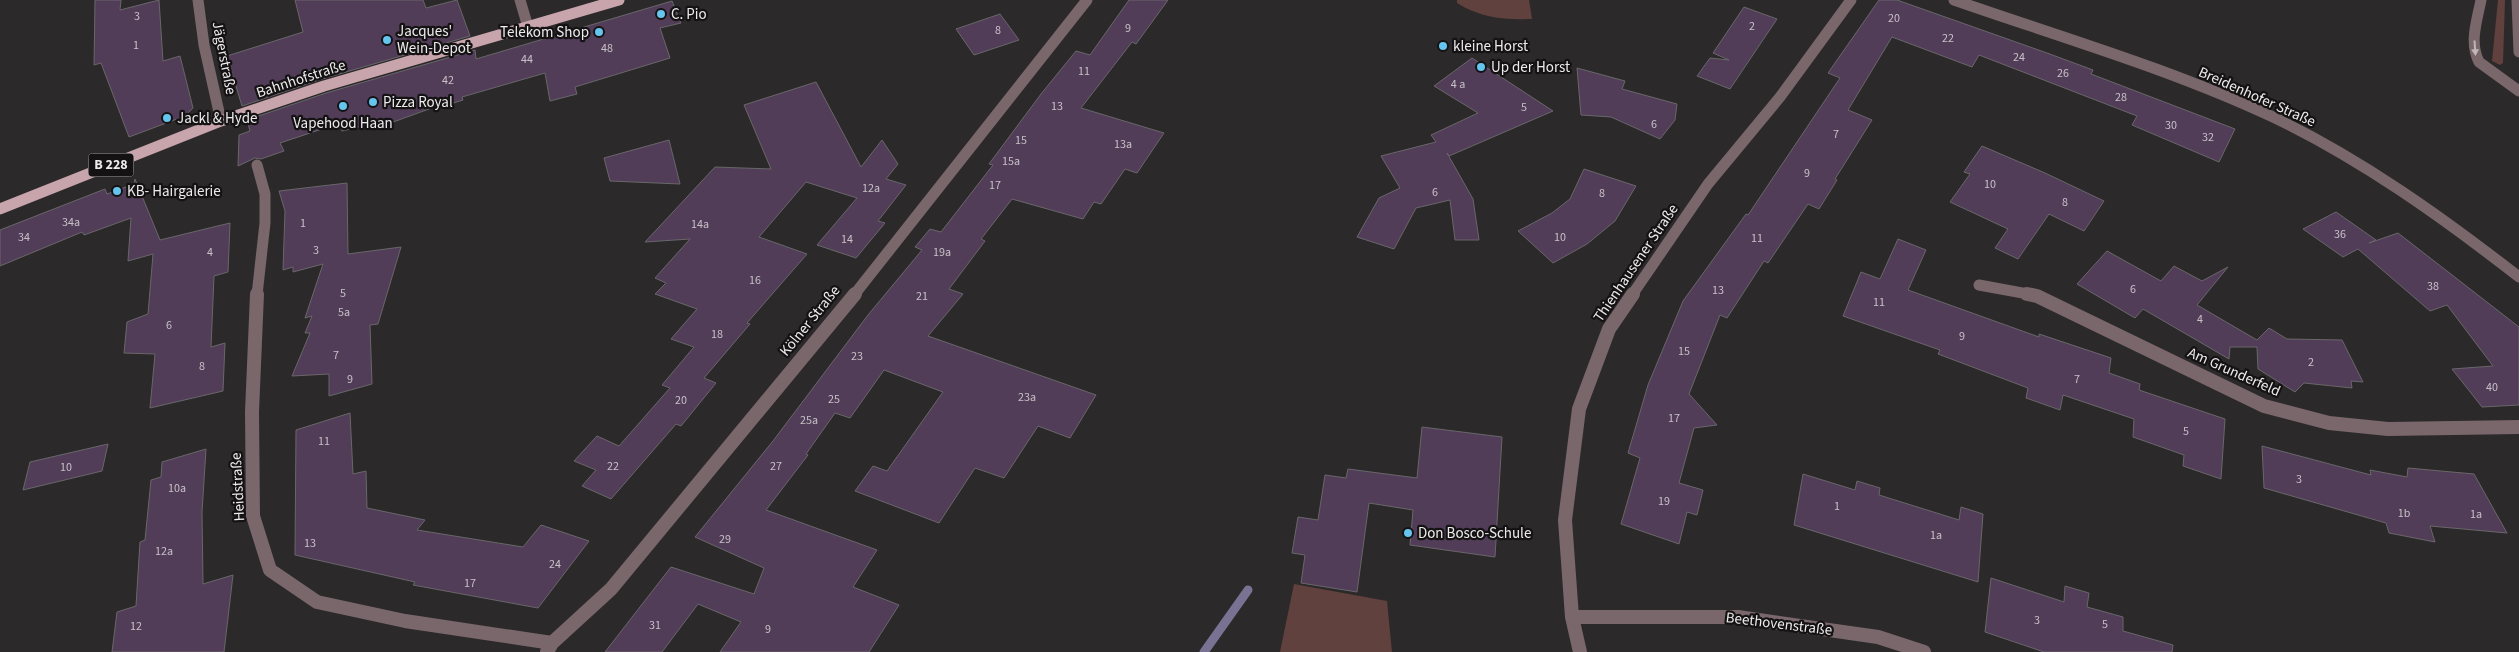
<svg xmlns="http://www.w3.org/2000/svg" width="2519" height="652" viewBox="0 0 2519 652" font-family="'Source Sans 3',sans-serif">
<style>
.green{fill:#60413d}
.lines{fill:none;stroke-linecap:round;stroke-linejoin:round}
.stream{stroke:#7a7293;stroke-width:9}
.building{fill:#523d58;stroke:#69676a}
.minor-far1{stroke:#79676b;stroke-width:11}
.minor{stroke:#79676b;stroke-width:14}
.primary{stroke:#c8a4ac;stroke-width:11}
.oneway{fill:#bfb6b9}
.poi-dot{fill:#65c5ee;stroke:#141213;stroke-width:2}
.labels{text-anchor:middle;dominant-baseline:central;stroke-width:4.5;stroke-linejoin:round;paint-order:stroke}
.number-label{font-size:12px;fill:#c7c0c8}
.shield{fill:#141213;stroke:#adaaac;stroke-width:1}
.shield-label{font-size:14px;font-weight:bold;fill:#eeebed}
.poi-label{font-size:15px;fill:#eeebed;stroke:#141213;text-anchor:start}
.street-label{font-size:15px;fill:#eeebed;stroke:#141213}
</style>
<rect width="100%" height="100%" fill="#2c292b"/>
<path class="green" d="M 1457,0 L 1529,0 L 1532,19 C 1504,20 1481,18 1457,3 Z
M 2498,0 L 2505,0 L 2503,63 L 2500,65 L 2492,61 Z
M 1294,584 L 1387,601 L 1392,652 L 1280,652 Z"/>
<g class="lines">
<path class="stream" d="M 1204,652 L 1248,590"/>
</g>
<path class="building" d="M 95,0 L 121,0 L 120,10 L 159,0 L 163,61 L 180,56 L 193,108 L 185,116 L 129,137 L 101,63 L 94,65 Z
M 295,0 L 423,0 L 426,8 L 457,0 L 470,36 L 322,79 L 242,106 L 227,56 L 303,32 Z
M 1129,0 L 1168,0 L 1136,44 L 1132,42 L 1081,108 L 1164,133 L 1137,173 L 1125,169 L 1101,204 L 1094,202 L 1083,219 L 1012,199 L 981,239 L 985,241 L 949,289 L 963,294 L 928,336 L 1096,395 L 1070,438 L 1038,426 L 1004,478 L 975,468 L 939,523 L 855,491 L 873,466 L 887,471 L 943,392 L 884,370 L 850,418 L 835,413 L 806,454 L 808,455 L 766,510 L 877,550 L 853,587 L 899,605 L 869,652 L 720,652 L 741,622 L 698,604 L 662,652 L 605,652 L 671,567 L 754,594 L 764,568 L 695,537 L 773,441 L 868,315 L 922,250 L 915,247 L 930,229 L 941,232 L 993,165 L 989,164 L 1041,94 L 1076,51 L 1090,55 Z
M 1879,0 L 1897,0 L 2047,53 L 2093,70 L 2091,74 L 2235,129 L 2219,162 L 2132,125 L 2137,116 L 1979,55 L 1972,67 L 1892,37 L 1848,110 L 1872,120 L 1835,179 L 1837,180 L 1819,209 L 1808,204 L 1768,263 L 1764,261 L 1727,318 L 1720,315 L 1689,394 L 1717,425 L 1694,428 L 1679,483 L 1703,490 L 1697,515 L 1687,512 L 1679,544 L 1621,524 L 1640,458 L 1628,453 L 1648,385 L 1683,301 L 1746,214 L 1748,215 L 1840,78 L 1828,73 Z
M 672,1 L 681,23 L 660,28 L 670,58 L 575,87 L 577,94 L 550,101 L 545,73 L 462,97 L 463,100 L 444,106 L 440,105 L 385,125 L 387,120 L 342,131 L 340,123 L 280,143 L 284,151 L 261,159 L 255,158 L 238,166 L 239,135 L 250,131 L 247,120 L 326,93 L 475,50 L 476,59 Z
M 1744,7 L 1777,19 L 1730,89 L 1697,76 L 1710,58 L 1729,60 L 1713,53 Z
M 1000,14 L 1019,40 L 974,55 L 956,29 Z
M 1472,58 L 1553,111 L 1449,156 L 1447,153 L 1473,199 L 1479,240 L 1455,240 L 1450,200 L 1416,208 L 1394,249 L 1357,237 L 1379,198 L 1400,188 L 1381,156 L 1436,142 L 1431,135 L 1478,113 L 1434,86 Z
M 1577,68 L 1625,81 L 1622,89 L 1677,104 L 1675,120 L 1660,139 L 1611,117 L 1581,115 Z
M 816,82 L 861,167 L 882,140 L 898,164 L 886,179 L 906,185 L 878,221 L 885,223 L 856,258 L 817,245 L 857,198 L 806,182 L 759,237 L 807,254 L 747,323 L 750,324 L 704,378 L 716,383 L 681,426 L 676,424 L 611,499 L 582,486 L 596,470 L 574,461 L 597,436 L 619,446 L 670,388 L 662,385 L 694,347 L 671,339 L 697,309 L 655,294 L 666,283 L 655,278 L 690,239 L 645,242 L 715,167 L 771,169 L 744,105 Z
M 669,140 L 680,184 L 610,181 L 604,158 Z
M 1982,146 L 2045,173 L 2104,201 L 2084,231 L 2049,214 L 2018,259 L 1995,248 L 2008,229 L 1950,202 L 1970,174 L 1964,172 Z
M 1584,169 L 1636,186 L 1615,221 L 1587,244 L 1553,263 L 1518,231 L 1552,213 L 1570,199 Z
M 135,179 L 160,240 L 230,223 L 228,272 L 214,276 L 211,347 L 225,343 L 223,391 L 150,408 L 155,354 L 124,353 L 127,322 L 148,314 L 153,254 L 128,261 L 131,218 L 84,235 L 82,232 L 0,266 L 0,230 L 105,189 L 107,194 L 134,184 Z
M 347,183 L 348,254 L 401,247 L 378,324 L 370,325 L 372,384 L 329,396 L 329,374 L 292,376 L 310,333 L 305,333 L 312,316 L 305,318 L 323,264 L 293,272 L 293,267 L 283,270 L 285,211 L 279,191 Z
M 2336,212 L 2376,240 L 2369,243 L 2398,233 L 2519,327 L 2519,405 L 2482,407 L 2452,369 L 2493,366 L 2447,305 L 2430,311 L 2358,249 L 2343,257 L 2303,229 Z
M 1898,239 L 1926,250 L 1908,290 L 2039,337 L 2039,334 L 2111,358 L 2109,373 L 2140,384 L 2139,390 L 2225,419 L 2221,479 L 2183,466 L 2184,455 L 2133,437 L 2134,419 L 2063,395 L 2060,410 L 2026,398 L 2028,388 L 1938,354 L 1940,350 L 1843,316 L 1861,272 L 1880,279 Z
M 2107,251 L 2161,281 L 2174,266 L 2202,281 L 2228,267 L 2197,305 L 2257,340 L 2269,328 L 2287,339 L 2342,340 L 2363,382 L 2351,381 L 2352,388 L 2304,383 L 2295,392 L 2258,369 L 2257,347 L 2230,347 L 2229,359 L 2143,309 L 2135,318 L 2077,284 Z
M 350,413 L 353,474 L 366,471 L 367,508 L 425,520 L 417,530 L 523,547 L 541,525 L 589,541 L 538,608 L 413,585 L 415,582 L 295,555 L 296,430 Z
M 1422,427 L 1502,437 L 1495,557 L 1410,545 L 1413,510 L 1369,503 L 1357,592 L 1301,583 L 1305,555 L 1292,553 L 1298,517 L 1318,520 L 1325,475 L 1346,478 L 1348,469 L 1417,478 Z
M 108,444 L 102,471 L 23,490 L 30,462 Z
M 2262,446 L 2371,475 L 2370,470 L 2407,477 L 2408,468 L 2474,474 L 2507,533 L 2430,526 L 2435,542 L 2389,533 L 2386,523 L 2264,488 Z
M 206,449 L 202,512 L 203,584 L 233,575 L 224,652 L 112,652 L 117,612 L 136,606 L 140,542 L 145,540 L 151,480 L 161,477 L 162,462 Z
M 1803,474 L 1855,490 L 1857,481 L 1880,488 L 1879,495 L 1959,520 L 1961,507 L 1983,514 L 1978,582 L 1794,525 Z
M 1991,578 L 2064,602 L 2065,586 L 2089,593 L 2087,607 L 2123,617 L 2123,631 L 2173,645 L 2172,652 L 2044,652 L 1985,632 Z"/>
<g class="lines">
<path class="minor-far1" d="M 198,0 L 204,45 L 221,121
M 520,0 L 528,27
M 1954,0 C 2060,37 2171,69 2273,117 C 2361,159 2442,217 2519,277
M 2481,0 C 2477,21 2469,42 2479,62 L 2519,91
M 2517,0 L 2519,52
M 257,165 L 265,194 L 265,223 L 257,295
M 1979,285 L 2034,295
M 854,295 L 1087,0
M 1632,295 L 1708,184 L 1780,97 L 1851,0"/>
<path class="minor" d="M 257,294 L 252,412 L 253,516 L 270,570 L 317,602 L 405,621 L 552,643
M 2027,294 L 2037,296 L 2264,406 L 2329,423 L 2388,429 L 2519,427
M 1572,617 L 1738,617 L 1878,637 L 1924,652
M 547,652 L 552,643 L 611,589 L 855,294
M 1580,652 L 1572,617 L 1565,520 L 1579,409 L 1609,329 L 1633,294"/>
<path class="primary" d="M 0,209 L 221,121 L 324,86 L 619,0"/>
</g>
<defs><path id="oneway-solid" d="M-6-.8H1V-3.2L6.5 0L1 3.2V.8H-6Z" transform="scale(1.25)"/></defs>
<use class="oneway" href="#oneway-solid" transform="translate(2475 48) rotate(86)"/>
<g class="poi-dot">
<circle cx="661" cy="14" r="5"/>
<circle cx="599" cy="32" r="5"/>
<circle cx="387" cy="40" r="5"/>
<circle cx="1443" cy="46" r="5"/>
<circle cx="1481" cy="67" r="5"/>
<circle cx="373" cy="102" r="5"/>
<circle cx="343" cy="106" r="5"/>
<circle cx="167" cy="118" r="5"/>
<circle cx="117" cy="191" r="5"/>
<circle cx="1408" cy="533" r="5"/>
</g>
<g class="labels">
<g class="number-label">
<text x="137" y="16">3</text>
<text x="1894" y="18">20</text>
<text x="1752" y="26">2</text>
<text x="1128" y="28">9</text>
<text x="998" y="30">8</text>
<text x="1948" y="38">22</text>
<text x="136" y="45">1</text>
<text x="607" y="48">48</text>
<text x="2019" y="57">24</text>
<text x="527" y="59">44</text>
<text x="1084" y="71">11</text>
<text x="2063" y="73">26</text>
<text x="448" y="80">42</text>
<text x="1458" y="84">4 a</text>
<text x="2121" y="97">28</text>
<text x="1057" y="106">13</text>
<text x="1524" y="107">5</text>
<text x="1654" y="124">6</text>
<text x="2171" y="125">30</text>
<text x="1836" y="134">7</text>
<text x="2208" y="137">32</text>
<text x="1021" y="140">15</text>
<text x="1123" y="144">13a</text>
<text x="1011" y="161">15a</text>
<text x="1807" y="173">9</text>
<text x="1990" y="184">10</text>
<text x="995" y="185">17</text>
<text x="871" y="188">12a</text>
<text x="1435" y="192">6</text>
<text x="1602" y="193">8</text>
<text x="2065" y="202">8</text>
<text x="71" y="222">34a</text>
<text x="303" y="223">1</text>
<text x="700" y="224">14a</text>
<text x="2340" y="234">36</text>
<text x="24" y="237">34</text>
<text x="1560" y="237">10</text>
<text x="1757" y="238">11</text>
<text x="847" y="239">14</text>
<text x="316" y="250">3</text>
<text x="210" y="252">4</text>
<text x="942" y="252">19a</text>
<text x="755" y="280">16</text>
<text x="2433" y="286">38</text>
<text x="2133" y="289">6</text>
<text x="1718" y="290">13</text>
<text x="343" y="293">5</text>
<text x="922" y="296">21</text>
<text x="1879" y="302">11</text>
<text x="344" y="312">5a</text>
<text x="2200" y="319">4</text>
<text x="169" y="325">6</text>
<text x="717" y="334">18</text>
<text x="1962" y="336">9</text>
<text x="1684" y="351">15</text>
<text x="336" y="355">7</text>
<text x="857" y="356">23</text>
<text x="2311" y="362">2</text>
<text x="202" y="366">8</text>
<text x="350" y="379">9</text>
<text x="2077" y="379">7</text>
<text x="2492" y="387">40</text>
<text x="1027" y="397">23a</text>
<text x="834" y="399">25</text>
<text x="681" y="400">20</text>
<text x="1674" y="418">17</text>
<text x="809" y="420">25a</text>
<text x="2186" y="431">5</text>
<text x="324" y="441">11</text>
<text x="613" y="466">22</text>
<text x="776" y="466">27</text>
<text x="66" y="467">10</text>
<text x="2299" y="479">3</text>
<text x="177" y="488">10a</text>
<text x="1664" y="501">19</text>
<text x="1837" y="506">1</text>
<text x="2404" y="513">1b</text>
<text x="2476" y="514">1a</text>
<text x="1936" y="535">1a</text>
<text x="725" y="539">29</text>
<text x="310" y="543">13</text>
<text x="164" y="551">12a</text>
<text x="555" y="564">24</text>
<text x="470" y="583">17</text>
<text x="2037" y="620">3</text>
<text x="2105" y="624">5</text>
<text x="655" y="625">31</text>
<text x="136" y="626">12</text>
<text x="768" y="629">9</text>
</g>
<rect class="shield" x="88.5" y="153.5" width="45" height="23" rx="4"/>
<g class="shield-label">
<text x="111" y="165">B 228</text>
</g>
<g class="poi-label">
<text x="671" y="14">C. Pio</text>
<text x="397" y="31">Jacques'<tspan x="397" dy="17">Wein-Depot</tspan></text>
<text x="589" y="32" text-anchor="end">Telekom Shop</text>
<text x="1453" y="46">kleine Horst</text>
<text x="1491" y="67">Up der Horst</text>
<text x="383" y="102">Pizza Royal</text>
<text x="177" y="118">Jackl &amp; Hyde</text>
<text x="343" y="123" text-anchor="middle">Vapehood Haan</text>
<text x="127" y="191">KB- Hairgalerie</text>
<text x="1418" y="533">Don Bosco-Schule</text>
</g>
<g class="street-label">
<text transform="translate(224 58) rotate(79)">Jägerstraße</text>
<text transform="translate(301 79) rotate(-18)">Bahnhofstraße</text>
<text transform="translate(2257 97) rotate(24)">Breidenhofer Straße</text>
<text transform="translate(1636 263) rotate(-56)">Thienhausener Straße</text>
<text transform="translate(810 321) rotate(-51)">Kölner Straße</text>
<text transform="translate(2234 372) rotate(24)">Am Grunderfeld</text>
<text transform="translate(238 487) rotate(-93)">Heidstraße</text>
<text transform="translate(1779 624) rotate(7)">Beethovenstraße</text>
</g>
</g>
</svg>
